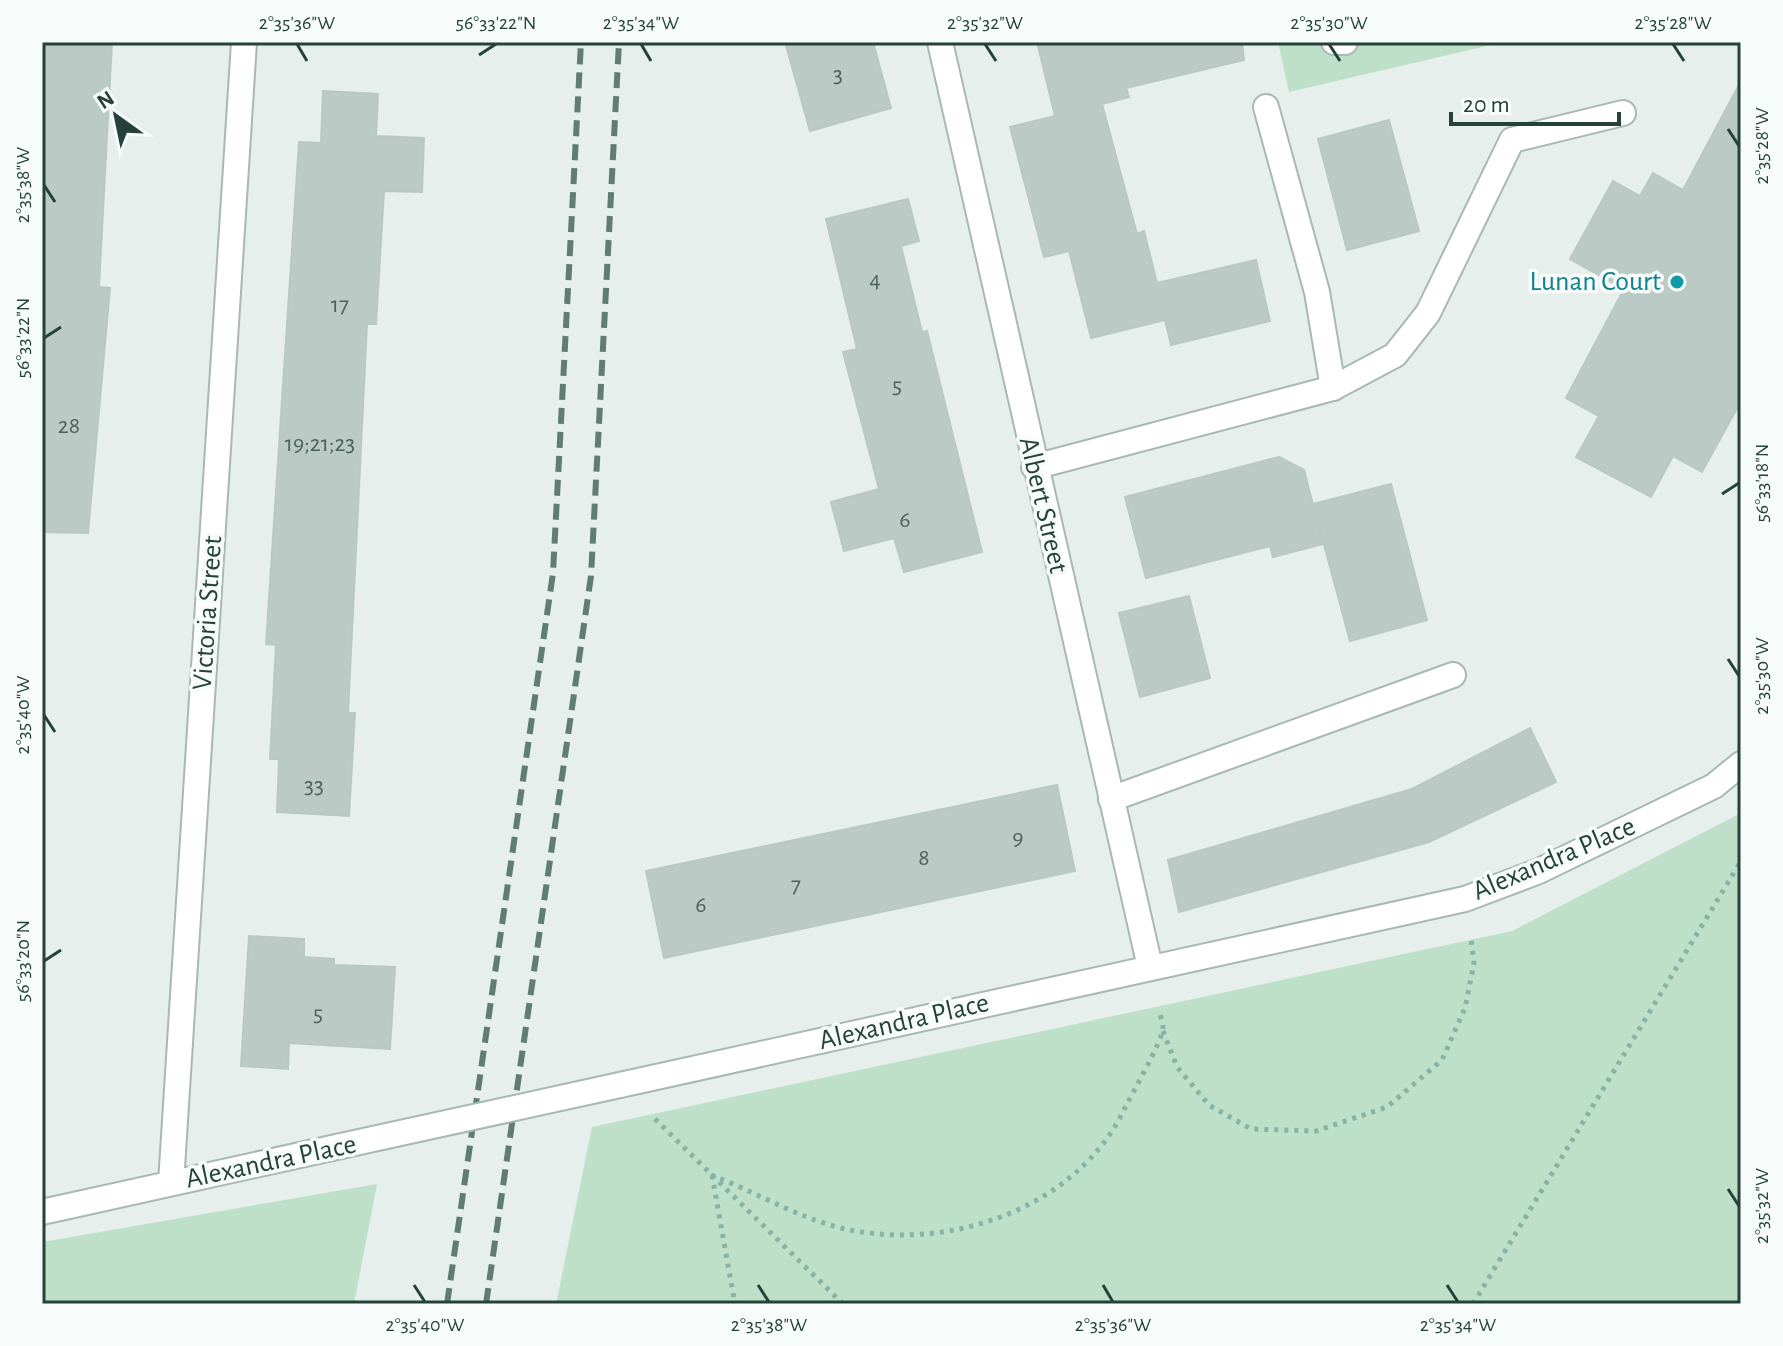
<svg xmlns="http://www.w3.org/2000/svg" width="1783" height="1346" viewBox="0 0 1783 1346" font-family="'Alegreya Sans',sans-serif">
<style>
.green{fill:#bfe0c8}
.building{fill:#bbcac4;stroke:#b8c9c2;stroke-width:2}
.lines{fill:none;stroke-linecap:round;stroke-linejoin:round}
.lane-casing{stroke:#a8b8b2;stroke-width:28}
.street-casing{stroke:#a8b8b2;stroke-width:28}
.path{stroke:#86b3a5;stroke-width:5;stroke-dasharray:4 6;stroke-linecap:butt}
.lane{stroke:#fff;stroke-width:24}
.street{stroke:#fff;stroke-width:24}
.rail{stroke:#5f7d75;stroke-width:6;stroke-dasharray:16 8;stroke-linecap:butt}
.street-bridge-casing{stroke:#a8b8b2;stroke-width:28;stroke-linecap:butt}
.street-bridge{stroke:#fff;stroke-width:24}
.ticks{fill:none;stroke:#24423a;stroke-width:3}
.culture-dot{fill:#0f9aa8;stroke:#f7fbf9;stroke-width:3}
.labels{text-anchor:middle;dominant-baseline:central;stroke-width:7;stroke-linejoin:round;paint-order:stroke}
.number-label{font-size:24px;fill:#4a645c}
.culture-label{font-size:28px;fill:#0d838f;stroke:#f7fbf9;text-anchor:end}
.street-label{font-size:28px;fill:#24423a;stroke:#f7fbf9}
.neatline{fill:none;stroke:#24423a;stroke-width:3}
.ticks-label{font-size:20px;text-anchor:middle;fill:#24423a}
</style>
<rect width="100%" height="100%" fill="#e6efeb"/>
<path class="green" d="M 1278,42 L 1504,42 L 1289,92 Z
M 1741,813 L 1741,1304 L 556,1304 L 592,1127 L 1512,931 Z
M 377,1184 L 354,1304 L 42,1304 L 42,1242 Z"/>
<path class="building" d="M 42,42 L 112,42 L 99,287 L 110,288 L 88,533 L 42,532 Z
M 785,42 L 873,42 L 891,108 L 810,131 Z
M 1037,42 L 1242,42 L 1244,60 L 1126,88 L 1129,97 L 1102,104 L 1137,234 L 1144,231 L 1157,283 L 1256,260 L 1270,321 L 1171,345 L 1165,320 L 1091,338 L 1069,251 L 1044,257 L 1010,127 L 1055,116 Z
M 1741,81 L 1741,401 L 1702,472 L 1673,456 L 1651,497 L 1576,457 L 1599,416 L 1566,398 L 1624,289 L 1570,259 L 1613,181 L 1640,196 L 1653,173 L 1683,190 Z
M 323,91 L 378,94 L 376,136 L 424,138 L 422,192 L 384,191 L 376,324 L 367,324 L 348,713 L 355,713 L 349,816 L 277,812 L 279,759 L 270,759 L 276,645 L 266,644 L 299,142 L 321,143 Z
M 1389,120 L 1419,231 L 1347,250 L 1318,139 Z
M 908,199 L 919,241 L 901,246 L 922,332 L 927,331 L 982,552 L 904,572 L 894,538 L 844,551 L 831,502 L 879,489 L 843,352 L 857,349 L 826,219 Z
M 1279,457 L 1304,470 L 1323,544 L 1273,557 L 1270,546 L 1146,578 L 1125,497 Z
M 1391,484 L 1427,620 L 1350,641 L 1313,504 Z
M 1189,596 L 1210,678 L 1140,697 L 1119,613 Z
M 1530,728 L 1556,782 L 1429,842 L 1179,912 L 1168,860 L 1412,789 Z
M 1057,785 L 1075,871 L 664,958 L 646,871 Z
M 249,936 L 304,939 L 304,957 L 334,959 L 334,965 L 395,967 L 390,1049 L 289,1043 L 288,1069 L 241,1066 Z"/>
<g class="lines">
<g class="lane-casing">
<path id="lane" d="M 1334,42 L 1345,42
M 1266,107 L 1317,292 L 1333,388
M 1111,799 L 1453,675"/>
</g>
<g class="street-casing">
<path id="street" d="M 940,42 L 1150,967
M 1034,467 L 1333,388 L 1395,355 L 1428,313 L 1512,140 L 1623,113
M 620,1085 L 1465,899 L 1539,871 L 1714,786 L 1741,764
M 171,1183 L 244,42
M 42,1212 L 341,1146"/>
</g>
<path class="path" d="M 1163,1031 L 1177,1067 L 1209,1105 L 1251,1129 L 1316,1131 L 1387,1107 L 1442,1060 L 1465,1008 L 1474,963 L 1471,938
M 655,1119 L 843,1304
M 711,1175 C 754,1191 796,1217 841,1228 C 946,1253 1075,1210 1124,1110 C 1131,1095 1162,1042 1163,1028 C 1163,1022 1160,1015 1159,1010
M 712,1175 L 735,1304
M 1473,1304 L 1741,861"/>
<use href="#lane" class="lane"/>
<use href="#street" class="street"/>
<path class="rail" d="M 447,1304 L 553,573 L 581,42
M 486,1304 L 591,576 L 619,42"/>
<g class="street-bridge-casing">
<path id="street-bridge" d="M 341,1146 L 620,1085"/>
</g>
<use href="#street-bridge" class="street-bridge"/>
</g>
<path class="ticks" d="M 297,44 L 307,61M 641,44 L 651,61M 985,44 L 996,61M 1329,44 L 1340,61M 1673,44 L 1684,61M 479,55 L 496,44M 1728,129 L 1739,146M 44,185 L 55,202M 44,338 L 61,327M 1722,494 L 1739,483M 1728,659 L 1739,676M 44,715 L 55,732M 44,961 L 61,950M 1728,1189 L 1739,1206M 414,1285 L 425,1302M 758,1285 L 769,1302M 1103,1285 L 1113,1302M 1447,1285 L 1458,1302"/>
<circle class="culture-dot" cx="1677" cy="282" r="8"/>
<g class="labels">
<g class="number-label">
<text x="838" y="75">3</text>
<text x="875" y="280">4</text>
<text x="340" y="305">17</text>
<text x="897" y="386">5</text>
<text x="69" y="426">28</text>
<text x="320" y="444">19;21;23</text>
<text x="905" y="520">6</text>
<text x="314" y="786">33</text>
<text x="1018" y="838">9</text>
<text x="924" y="858">8</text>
<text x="796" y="885">7</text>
<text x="701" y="905">6</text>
<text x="318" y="1014">5</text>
</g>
<g class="culture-label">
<text x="1661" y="282">Lunan Court</text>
</g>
<g class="street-label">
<text transform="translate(1043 505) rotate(77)">Albert Street</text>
<text transform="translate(208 613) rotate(-86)">Victoria Street</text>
<text transform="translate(1554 859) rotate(-23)">Alexandra Place</text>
<text transform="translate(904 1022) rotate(-13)">Alexandra Place</text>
<text transform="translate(271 1162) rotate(-12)">Alexandra Place</text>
</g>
</g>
<rect width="1783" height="1346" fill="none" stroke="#f7fbf9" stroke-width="88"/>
<g transform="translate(116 116) rotate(327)" stroke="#f7fbf9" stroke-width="6" paint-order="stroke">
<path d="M0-6L14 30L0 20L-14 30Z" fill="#24423a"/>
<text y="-12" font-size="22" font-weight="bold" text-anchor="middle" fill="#24423a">N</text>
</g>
<path d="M1451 112v12h168v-12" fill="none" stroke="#24423a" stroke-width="4"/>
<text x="1463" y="112" font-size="24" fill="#24423a" stroke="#f7fbf9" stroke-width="6" paint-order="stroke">20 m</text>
<rect x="44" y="44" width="1695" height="1258" class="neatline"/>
<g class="ticks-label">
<text x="297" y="29">2°35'36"W</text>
<text x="496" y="29">56°33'22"N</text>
<text x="641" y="29">2°35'34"W</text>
<text x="985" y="29">2°35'32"W</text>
<text x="1329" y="29">2°35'30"W</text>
<text x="1673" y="29">2°35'28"W</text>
<text transform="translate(1761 146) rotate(-90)" y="7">2°35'28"W</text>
<text transform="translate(22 185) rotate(-90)" y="7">2°35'38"W</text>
<text transform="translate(22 338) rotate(-90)" y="7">56°33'22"N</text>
<text transform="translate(1761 483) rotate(-90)" y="7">56°33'18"N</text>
<text transform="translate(1761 676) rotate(-90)" y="7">2°35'30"W</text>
<text transform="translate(22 715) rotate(-90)" y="7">2°35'40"W</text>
<text transform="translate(22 961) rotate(-90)" y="7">56°33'20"N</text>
<text transform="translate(1761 1206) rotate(-90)" y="7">2°35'32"W</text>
<text x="425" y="1331">2°35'40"W</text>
<text x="769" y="1331">2°35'38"W</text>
<text x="1113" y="1331">2°35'36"W</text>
<text x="1458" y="1331">2°35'34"W</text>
</g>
</svg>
